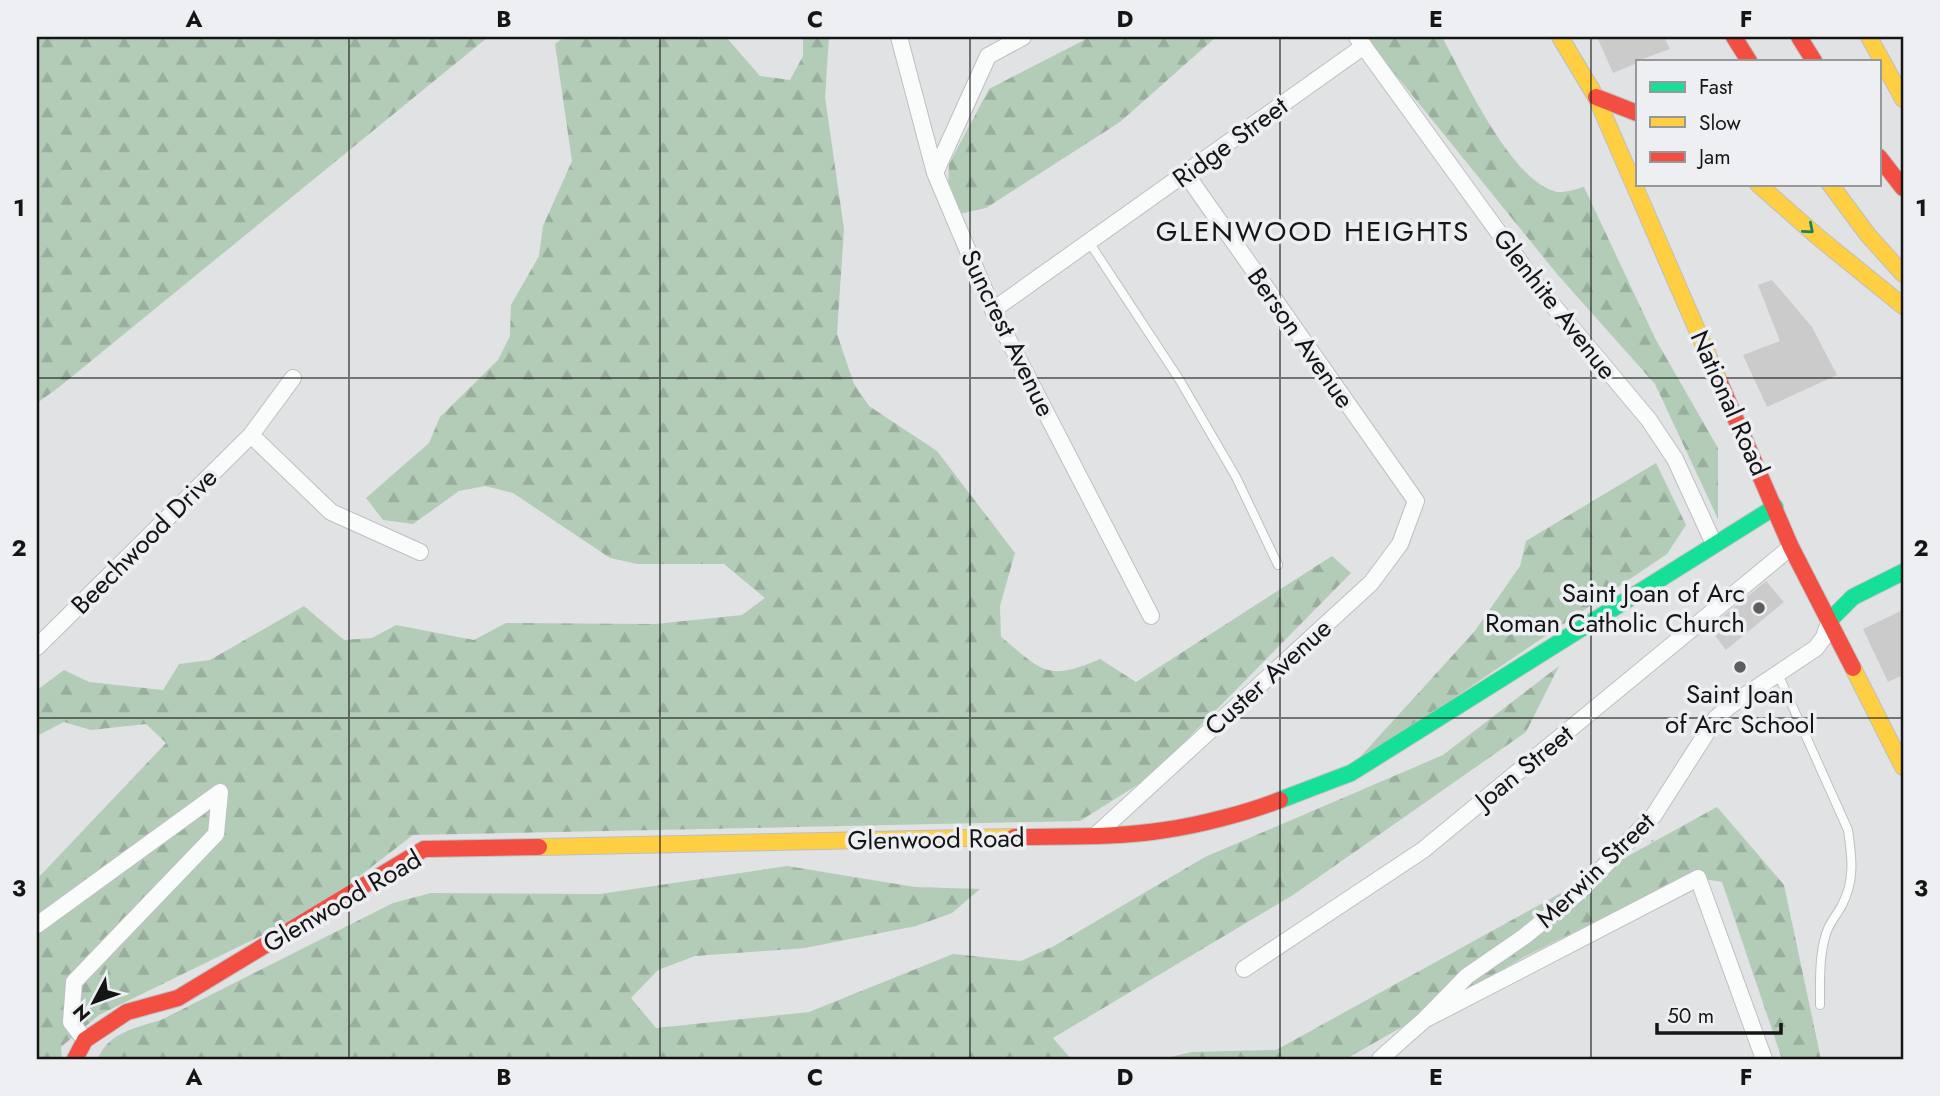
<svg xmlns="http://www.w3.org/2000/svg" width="1940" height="1096" viewBox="0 0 1940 1096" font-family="Jost,sans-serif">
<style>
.forest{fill:url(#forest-firs)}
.building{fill:#cbcbcb}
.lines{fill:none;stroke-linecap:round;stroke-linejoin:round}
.lane-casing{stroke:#bebfc0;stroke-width:10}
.street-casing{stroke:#bebfc0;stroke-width:18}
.fast-casing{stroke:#bebfc0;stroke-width:18}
.slow-casing{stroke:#bebfc0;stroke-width:18}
.jam-casing{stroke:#bebfc0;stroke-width:18}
.path{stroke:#bfc0c0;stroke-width:2.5;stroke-dasharray:2 5;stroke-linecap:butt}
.lane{stroke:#fafbfb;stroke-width:8}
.street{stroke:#fafbfb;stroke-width:16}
.fast{stroke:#16e098;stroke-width:16}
.slow{stroke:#ffcf43;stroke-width:16}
.jam{stroke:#f24e42;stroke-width:16}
.oneway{stroke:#16855e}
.grid{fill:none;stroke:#151516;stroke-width:2;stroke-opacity:0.55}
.poi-dot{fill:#5c5d5e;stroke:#edeff2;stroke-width:2.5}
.labels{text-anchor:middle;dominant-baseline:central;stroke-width:7;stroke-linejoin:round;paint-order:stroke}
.street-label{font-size:26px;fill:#151516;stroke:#edeff2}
.poi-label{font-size:26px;fill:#151516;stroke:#edeff2;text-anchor:end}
.neighbourhood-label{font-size:28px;letter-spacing:2px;fill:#151516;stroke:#edeff2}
.neatline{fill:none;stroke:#151516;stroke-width:2.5}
.grid-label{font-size:23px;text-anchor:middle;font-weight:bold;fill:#151516}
</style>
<defs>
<pattern id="forest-firs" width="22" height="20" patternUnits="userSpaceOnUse" patternTransform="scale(1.75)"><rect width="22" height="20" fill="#b3ccb8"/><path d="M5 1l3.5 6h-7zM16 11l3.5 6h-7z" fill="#99ae9d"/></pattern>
</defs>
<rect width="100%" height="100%" fill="#e1e2e3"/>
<path class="forest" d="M 37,37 L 488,37 L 58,388 L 37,403 Z
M 564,37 L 726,37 L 760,76 L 790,80 L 803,56 L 803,37 L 829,37 L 825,97 L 844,229 L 837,334 L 854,384 L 869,406 L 937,451 L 1015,553 L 1000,606 L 1001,637 C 1043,671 1046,682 1100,659 L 1136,682 L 1332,556 L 1351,573 L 1150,777 L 1080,821 L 413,835 L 318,908 L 99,1015 L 61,1047 L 62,1059 L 37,1059 L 37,879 L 166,743 L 146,724 L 91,730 L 64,722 L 37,736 L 37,690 L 64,670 L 89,682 L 163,690 L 179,664 L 210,660 L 304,606 L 344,640 L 372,638 L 396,625 L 474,640 L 506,623 L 655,624 L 742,615 L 765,598 L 724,564 L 638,564 L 610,558 L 513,493 L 485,486 L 459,491 L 413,524 L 383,520 L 366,498 L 429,443 L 440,417 L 498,360 L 510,336 L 511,305 L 539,256 L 543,226 L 572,161 L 555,44 Z
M 1090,37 L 1216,37 L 1120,122 L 986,208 L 959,214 L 948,189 L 949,164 L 989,89 Z
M 1365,37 L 1442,37 C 1464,77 1511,182 1557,192 C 1565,193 1576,189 1584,187 L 1656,340 L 1718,448 L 1718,519 L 1655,384 L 1557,274 Z
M 1656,463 L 1686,525 L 1667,554 L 1350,768 L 1474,632 L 1520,566 L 1526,541 Z
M 1559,666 L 1526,732 L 1293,895 L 1053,1038 L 1071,1059 L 98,1059 C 107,1033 138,1027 161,1020 L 393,903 L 431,893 L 600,894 L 787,866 L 915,887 L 980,889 L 952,913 L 916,926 L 805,948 L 695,956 L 658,970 L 631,998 L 656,1028 L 809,1012 L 953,954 L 1021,961 L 1054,946 L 1205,857 L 1443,755 Z
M 1717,807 L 1784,885 L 1821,1059 L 1782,1059 L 1722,882 L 1686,876 L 1524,957 L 1346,1059 L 1163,1059 L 1191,1052 L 1276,1050 Z"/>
<path class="building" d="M 1597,37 L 1664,37 L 1670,49 L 1637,61 L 1637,63 L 1613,73 Z
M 1772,280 L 1812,327 L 1837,375 L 1767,407 L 1743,355 L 1780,341 L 1758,285 Z
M 1766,581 L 1784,602 L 1726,650 L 1709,628 Z
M 1903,610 L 1903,675 L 1888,682 L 1863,629 Z"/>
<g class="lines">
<g class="lane-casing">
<path id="lane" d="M 1089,242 L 1179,379 L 1236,477 L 1278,565
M 1778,674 L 1848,830 C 1852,857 1855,881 1842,905 C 1837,915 1829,923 1826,934 C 1819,956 1820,981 1820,1005"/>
</g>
<g class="street-casing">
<path id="street" d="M 899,37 L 935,173 L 993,310 L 1151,616
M 1357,37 L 1541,291 L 1649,420 L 1675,459 L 1714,544
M 935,173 L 988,56 L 1023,37
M 993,310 L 1364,46
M 251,435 L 331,512 L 420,552
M 37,647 L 251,435 L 293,378
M 1096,835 L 1371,583 L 1400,544 L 1416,501 L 1186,174
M 37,925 L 220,792 L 216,834 L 74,982 L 71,1022 L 85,1040
M 1244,969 L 1423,850 L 1791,547
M 1424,1020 L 1467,976 L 1525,936 L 1579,892 L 1654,815 L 1716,718 L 1731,705 L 1816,648 L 1824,637 L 1830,620
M 1380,1059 L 1424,1020 L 1698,878 L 1764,1059"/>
</g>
<g class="fast-casing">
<path id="fast" d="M 1636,186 L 1637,183
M 1830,620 L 1853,597 L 1903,572
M 1280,800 L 1351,773 L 1775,507"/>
</g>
<g class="slow-casing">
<path id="slow" d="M 1560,37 L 1596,97 L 1720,383
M 1869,37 L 1903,99
M 1758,184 L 1818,237 L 1903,306
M 1830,184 L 1868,235 L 1903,274
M 1853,668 L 1903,767
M 539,847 L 1014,837"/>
</g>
<g class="jam-casing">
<path id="jam" d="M 1734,37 L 1749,61
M 1799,37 L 1814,61
M 1596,97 L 1637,113
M 1879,157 L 1903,188
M 1720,383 L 1791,547 L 1853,668
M 1014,837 C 1064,836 1116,838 1165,830 C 1200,825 1246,813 1280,800
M 75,1059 L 85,1040 L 127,1012 L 178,998 L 424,849 L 539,847"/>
</g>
<path class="path" d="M 1652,840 L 1667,875"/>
<use href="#lane" class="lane"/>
<use href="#street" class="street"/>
<use href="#fast" class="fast"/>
<use href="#slow" class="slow"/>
<use href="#jam" class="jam"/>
</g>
<defs><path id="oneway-chevron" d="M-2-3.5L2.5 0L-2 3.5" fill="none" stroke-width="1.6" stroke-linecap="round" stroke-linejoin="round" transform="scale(1.75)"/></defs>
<use class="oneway" href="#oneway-chevron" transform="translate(1809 229) rotate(41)"/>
<path class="grid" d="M 349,37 L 349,1059M 660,37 L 660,1059M 970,37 L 970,1059M 1280,37 L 1280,1059M 1591,37 L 1591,1059M 37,378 L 1903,378M 37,718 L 1903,718"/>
<g class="poi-dot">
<circle cx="1759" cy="608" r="7"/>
<circle cx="1740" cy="667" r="7"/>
</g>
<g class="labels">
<g class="street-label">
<text transform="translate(1230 142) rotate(-36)">Ridge Street</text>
<text transform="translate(1555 304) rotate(52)">Glenhite Avenue</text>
<text transform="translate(1008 333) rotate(64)">Suncrest Avenue</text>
<text transform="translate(1301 338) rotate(55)">Berson Avenue</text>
<text transform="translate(1730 403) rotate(66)">National Road</text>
<text transform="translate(144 541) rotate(-45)">Beechwood Drive</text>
<text transform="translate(1268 677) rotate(-42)">Custer Avenue</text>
<text transform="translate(1524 767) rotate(-39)">Joan Street</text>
<text transform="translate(936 839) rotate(-1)">Glenwood Road</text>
<text transform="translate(1595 870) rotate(-44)">Merwin Street</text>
<text transform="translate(342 901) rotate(-30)">Glenwood Road</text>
</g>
<g class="poi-label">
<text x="1745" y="593">Saint Joan of Arc<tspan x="1745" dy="30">Roman Catholic Church</tspan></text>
<text x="1740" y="694" text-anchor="middle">Saint Joan<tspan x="1740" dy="30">of Arc School</tspan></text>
</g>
<g class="neighbourhood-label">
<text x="1313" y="231">GLENWOOD HEIGHTS</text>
</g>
</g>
<rect width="1940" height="1096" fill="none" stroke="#edeff2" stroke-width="77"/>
<rect x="1636" y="60" width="245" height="126" fill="#edeff2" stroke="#97989a" stroke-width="2"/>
<rect x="1650" y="82" width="35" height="10" fill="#16e098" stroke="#97989a" stroke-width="2"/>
<text x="1699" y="94" font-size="21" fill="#151516">Fast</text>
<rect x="1650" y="117" width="35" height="10" fill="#ffcf43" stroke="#97989a" stroke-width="2"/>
<text x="1699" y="130" font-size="21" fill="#151516">Slow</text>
<rect x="1650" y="152" width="35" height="10" fill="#f24e42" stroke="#97989a" stroke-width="2"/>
<text x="1699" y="164" font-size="21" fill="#151516">Jam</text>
<g transform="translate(94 1002) rotate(229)" stroke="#edeff2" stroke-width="5" paint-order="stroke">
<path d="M0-5L12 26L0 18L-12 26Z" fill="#151516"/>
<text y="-10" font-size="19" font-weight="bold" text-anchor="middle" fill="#151516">N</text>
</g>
<path d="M1657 1023v10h124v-10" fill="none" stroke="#151516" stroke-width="3.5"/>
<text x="1667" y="1023" font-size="21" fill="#151516" stroke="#edeff2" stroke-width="5" paint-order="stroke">50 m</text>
<rect x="38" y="38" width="1864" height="1020" class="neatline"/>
<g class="grid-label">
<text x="194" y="27">A</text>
<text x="504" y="27">B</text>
<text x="815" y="27">C</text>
<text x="1125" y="27">D</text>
<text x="1436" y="27">E</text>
<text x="1746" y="27">F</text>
<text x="19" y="216">1</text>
<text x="1921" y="216">1</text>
<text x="19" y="556">2</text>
<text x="1921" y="556">2</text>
<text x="19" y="896">3</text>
<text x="1921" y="896">3</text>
<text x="194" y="1085">A</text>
<text x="504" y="1085">B</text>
<text x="815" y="1085">C</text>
<text x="1125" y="1085">D</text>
<text x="1436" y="1085">E</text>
<text x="1746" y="1085">F</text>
</g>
</svg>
